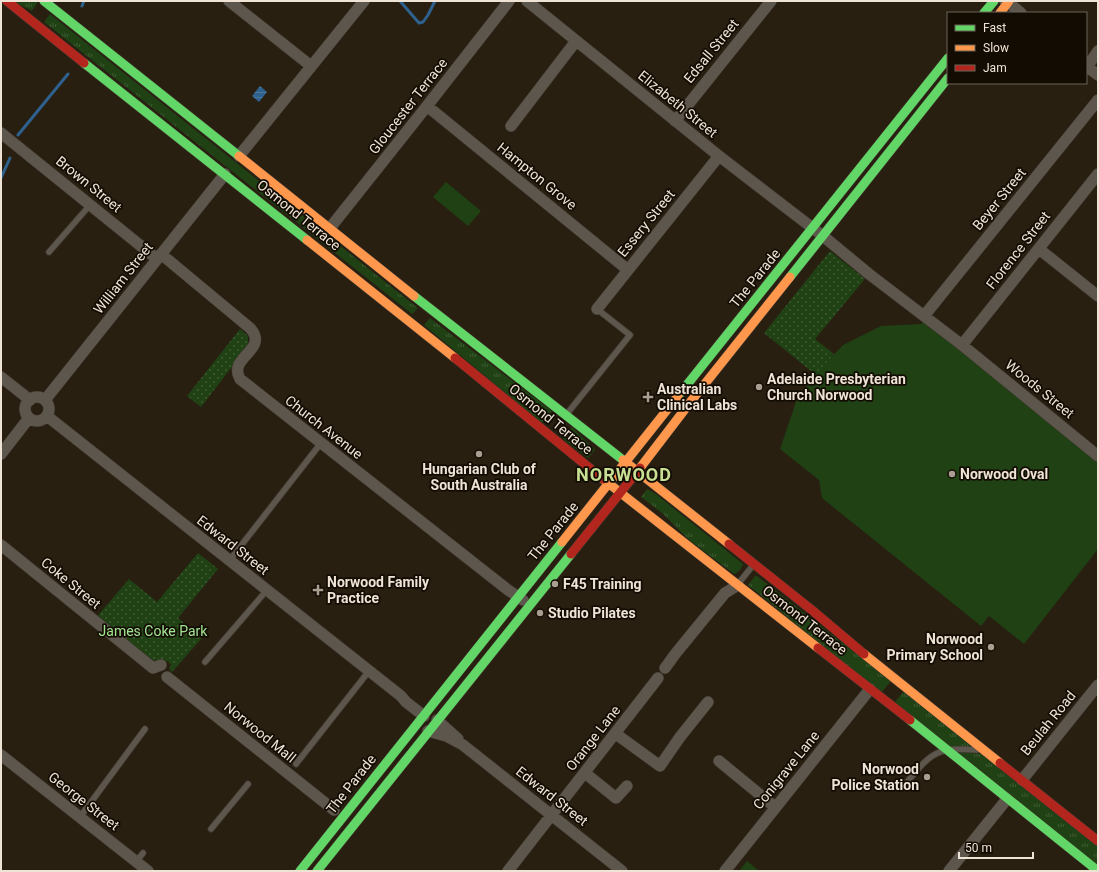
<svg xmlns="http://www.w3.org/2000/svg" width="1099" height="872" viewBox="0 0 1099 872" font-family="Roboto,sans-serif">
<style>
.grass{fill:url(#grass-tufts)}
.park{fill:url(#park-dots)}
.pitch{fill:#1f4113}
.water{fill:url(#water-rules)}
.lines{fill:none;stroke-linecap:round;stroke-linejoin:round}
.stream{stroke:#2e618d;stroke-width:3}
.lane-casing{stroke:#413930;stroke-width:7}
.street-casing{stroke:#413930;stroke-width:12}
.fast-casing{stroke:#413930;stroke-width:10}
.slow-casing{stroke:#413930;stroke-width:10}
.jam-casing{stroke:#413930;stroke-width:10}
.lane{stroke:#5d564c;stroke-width:5.5}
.street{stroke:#5d564c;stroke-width:11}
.fast{stroke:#63d668;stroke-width:9}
.slow{stroke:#ff974d;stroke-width:9}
.jam{stroke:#b3261e;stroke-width:9}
.poi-dot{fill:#a99e90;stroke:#130c03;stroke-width:1.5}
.labels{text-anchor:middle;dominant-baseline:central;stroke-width:3.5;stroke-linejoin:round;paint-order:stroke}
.street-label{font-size:14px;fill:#efe3d5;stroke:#130c03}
.poi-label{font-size:14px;font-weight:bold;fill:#efe3d5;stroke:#130c03;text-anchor:start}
.park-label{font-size:14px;fill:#a2e492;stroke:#130c03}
.district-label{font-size:18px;font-weight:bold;letter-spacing:1px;fill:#c8df94;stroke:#130c03}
</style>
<defs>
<pattern id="grass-tufts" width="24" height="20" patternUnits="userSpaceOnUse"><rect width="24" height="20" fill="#1f4113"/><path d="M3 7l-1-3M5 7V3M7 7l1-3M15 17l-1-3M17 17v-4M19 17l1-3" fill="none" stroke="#405c34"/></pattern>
<pattern id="park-dots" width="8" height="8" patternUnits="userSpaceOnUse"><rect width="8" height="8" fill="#1f4113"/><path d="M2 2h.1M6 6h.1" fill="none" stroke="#405c34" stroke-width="1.8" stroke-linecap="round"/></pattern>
<pattern id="water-rules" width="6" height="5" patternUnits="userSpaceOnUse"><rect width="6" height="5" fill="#2e618d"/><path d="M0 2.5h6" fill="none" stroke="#4d789c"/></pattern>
</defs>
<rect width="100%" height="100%" fill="#281f11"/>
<path class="grass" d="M 13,1 L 37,1 L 37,3 L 32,11 Z
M 50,14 L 418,308 L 412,314 L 44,22 Z
M 430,318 L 552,411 L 542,423 L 424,325 Z
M 572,427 L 595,450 L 588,458 L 563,439 Z
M 647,489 L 656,494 L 743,564 C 742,568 738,573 734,574 L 688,539 L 662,513 L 641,497 Z
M 755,576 L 757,576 L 891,681 L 881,693 L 748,585 Z
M 904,691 L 974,747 L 950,747 L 894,703 Z
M 958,752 L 983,754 L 1098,846 L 1098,865 Z"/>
<path class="park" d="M 830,251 L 865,279 L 815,339 L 834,354 L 816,375 L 764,333 Z
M 240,329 L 248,336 L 248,346 L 201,407 L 187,396 Z
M 198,553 L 218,569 L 178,618 L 202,638 L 172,672 L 169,669 L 171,665 C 166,657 158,662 151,660 L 94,620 L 129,579 L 157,602 Z"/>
<path class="pitch" d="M 446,182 L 481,211 L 468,226 L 433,197 Z
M 924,321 L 1098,462 L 1098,549 L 1024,644 L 989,616 L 981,626 L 822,498 L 819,480 L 780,449 L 797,399 L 820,369 L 843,345 L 881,326 L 921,324 Z
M 747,861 L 759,871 L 739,871 Z"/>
<path class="water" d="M 260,86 L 267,92 L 259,102 L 252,96 Z"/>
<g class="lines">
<path class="stream" d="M 400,1 L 419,23 L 423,22 L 428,15 L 435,1
M 82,6 L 84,1
M 18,135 L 68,74
M 1,178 L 10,158"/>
<g class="lane-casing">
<path id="lane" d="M 49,252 L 90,205
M 566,415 L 630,335 L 597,309
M 229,561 L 321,443
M 738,584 L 754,564
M 205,662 L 267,590
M 296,764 L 369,671
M 908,781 C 919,768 930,752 948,750 C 957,748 968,750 977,750
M 80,817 L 145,729
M 211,829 L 248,784
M 136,862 L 143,853"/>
</g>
<g class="street-casing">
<path id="street" d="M 229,1 L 311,66
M 527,1 L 719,156 L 823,236 L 869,274 L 962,345 L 1098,456
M 1005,1 L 1008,2 L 1021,13
M 1086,66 L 1098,75
M 1087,67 L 1098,51
M 427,106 L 628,270
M 675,121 L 771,1
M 511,126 L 576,41
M 1,133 L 157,259
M 239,156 L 364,1
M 330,228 L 427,106 L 509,1
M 1039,249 L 1098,296
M 161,254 L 250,328 C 270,350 227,357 240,379 L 508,590 L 523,600
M 597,309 L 719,156
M 924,316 L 1098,100
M 962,345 L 1098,174
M 1,377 L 30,400
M25 409a12 12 0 1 1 24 0a12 12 0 1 1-24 0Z
M 45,400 L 225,174
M 47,416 L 401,696 L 406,702 L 424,716
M 1,454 L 29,418
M 1,545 L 153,668 L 161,665
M 665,668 L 676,653 L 725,593 L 738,585
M 167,677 L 334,810
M 437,720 L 458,739
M 428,731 L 446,736 L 463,745 L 622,871
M 616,734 L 660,766 L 680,737 L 708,702
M 1,755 L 148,871
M 719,761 L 775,807
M 585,773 L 616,798 L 627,786
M 1022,780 L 1098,685
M 508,871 L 658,678
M 725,871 L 870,689
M 949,871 L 1007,799"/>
</g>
<g class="fast-casing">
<path id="fast" d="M 44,1 L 239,156
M 984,13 L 994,1
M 84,63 L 307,240
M 790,277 L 948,78
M 414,296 L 623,460
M 678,396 L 948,58
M 910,720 L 1098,871
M 300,871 L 562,542
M 317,871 L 571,554"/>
</g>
<g class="slow-casing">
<path id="slow" d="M 1000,13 L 1009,1
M 239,156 L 414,296
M 307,240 L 455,358
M 623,460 L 729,544
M 640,468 L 692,400 L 790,277
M 603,479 L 818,648
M 562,542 L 678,396
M 864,654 L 1000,763"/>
</g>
<g class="jam-casing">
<path id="jam" d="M 7,1 L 84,63
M 455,358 L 603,479
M 729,544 L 813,611 L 864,654
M 571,554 L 640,468
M 818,648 L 910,720
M 1000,763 L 1098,841"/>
</g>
<use href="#lane" class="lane"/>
<use href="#street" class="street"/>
<use href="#fast" class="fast"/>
<use href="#slow" class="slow"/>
<use href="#jam" class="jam"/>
</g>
<g class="poi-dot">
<circle cx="759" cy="387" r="4"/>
<path d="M646 391h4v4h4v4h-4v4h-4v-4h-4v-4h4z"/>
<circle cx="479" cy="454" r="4"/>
<circle cx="952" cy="474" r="4"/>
<circle cx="555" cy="584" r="4"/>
<path d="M316 584h4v4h4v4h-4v4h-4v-4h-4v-4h4z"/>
<circle cx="540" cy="613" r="4"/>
<circle cx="991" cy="647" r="4"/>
<circle cx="927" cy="777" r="4"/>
</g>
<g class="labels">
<g class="street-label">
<text transform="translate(711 51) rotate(-51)">Edsall Street</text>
<text transform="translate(678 104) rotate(39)">Elizabeth Street</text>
<text transform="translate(408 106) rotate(-52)">Gloucester Terrace</text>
<text transform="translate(537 176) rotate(39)">Hampton Grove</text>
<text transform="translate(89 184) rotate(39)">Brown Street</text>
<text transform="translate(999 199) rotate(-51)">Beyer Street</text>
<text transform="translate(299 215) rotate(39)">Osmond Terrace</text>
<text transform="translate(646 223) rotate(-51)">Essery Street</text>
<text transform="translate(1018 250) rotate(-52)">Florence Street</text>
<text transform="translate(123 278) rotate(-52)">William Street</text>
<text transform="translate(755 278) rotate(-51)">The Parade</text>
<text transform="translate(1040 389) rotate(39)">Woods Street</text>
<text transform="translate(551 419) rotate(39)">Osmond Terrace</text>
<text transform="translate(324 427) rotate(38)">Church Avenue</text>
<text transform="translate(553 531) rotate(-51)">The Parade</text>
<text transform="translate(233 545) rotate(38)">Edward Street</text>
<text transform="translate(71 583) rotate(39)">Coke Street</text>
<text transform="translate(805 620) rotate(38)">Osmond Terrace</text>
<text transform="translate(1048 723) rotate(-51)">Beulah Road</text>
<text transform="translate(260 732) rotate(39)">Norwood Mall</text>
<text transform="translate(593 738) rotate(-52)">Orange Lane</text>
<text transform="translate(786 770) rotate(-51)">Conigrave Lane</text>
<text transform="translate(351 784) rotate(-52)">The Parade</text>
<text transform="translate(552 796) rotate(38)">Edward Street</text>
<text transform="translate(84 801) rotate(38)">George Street</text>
</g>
<g class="poi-label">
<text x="767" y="379">Adelaide Presbyterian<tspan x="767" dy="16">Church Norwood</tspan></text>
<text x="657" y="389">Australian<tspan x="657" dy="16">Clinical Labs</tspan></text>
<text x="479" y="469" text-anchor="middle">Hungarian Club of<tspan x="479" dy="16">South Australia</tspan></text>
<text x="960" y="474">Norwood Oval</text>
<text x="327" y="582">Norwood Family<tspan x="327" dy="16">Practice</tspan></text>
<text x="563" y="584">F45 Training</text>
<text x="548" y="613">Studio Pilates</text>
<text x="983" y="639" text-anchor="end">Norwood<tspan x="983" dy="16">Primary School</tspan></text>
<text x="919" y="769" text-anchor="end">Norwood<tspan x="919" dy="16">Police Station</tspan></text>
</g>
<g class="park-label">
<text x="153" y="631">James Coke Park</text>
</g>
<g class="district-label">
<text x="624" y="474">NORWOOD</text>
</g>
</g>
<rect width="1099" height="872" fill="none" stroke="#efe3d5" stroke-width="4"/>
<rect x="947" y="12" width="140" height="72" fill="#130c03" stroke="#6b6257"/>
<rect x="955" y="25" width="20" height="6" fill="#63d668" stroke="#6b6257"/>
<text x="983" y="32" font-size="12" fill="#efe3d5">Fast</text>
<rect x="955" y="45" width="20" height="6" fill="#ff974d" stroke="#6b6257"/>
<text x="983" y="52" font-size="12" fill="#efe3d5">Slow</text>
<rect x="955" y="65" width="20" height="6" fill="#b3261e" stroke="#6b6257"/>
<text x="983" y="72" font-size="12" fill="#efe3d5">Jam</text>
<path d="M959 852v6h74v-6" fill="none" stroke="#efe3d5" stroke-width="2"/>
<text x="965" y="852" font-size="12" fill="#efe3d5" stroke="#130c03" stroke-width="3" paint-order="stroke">50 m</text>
</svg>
